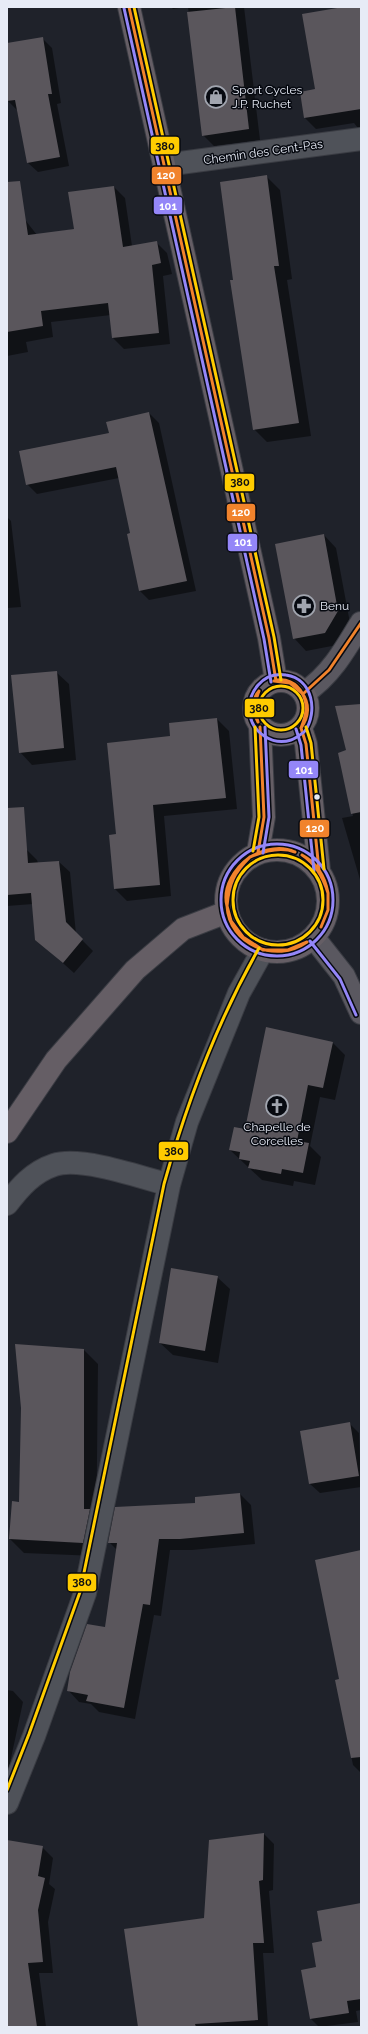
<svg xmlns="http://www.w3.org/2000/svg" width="368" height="2034" viewBox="0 0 368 2034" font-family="Raleway,sans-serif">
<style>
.shadow{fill:#0007}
.building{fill:#5a565c}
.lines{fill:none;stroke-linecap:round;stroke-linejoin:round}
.street-casing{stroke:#3a3c43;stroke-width:24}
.secondary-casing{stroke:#3a3c43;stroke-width:24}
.primary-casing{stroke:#3a3c43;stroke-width:24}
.street{stroke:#4f5259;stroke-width:22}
.secondary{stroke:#5a5860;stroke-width:22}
.primary{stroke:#655e65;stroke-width:22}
.bus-1-casing{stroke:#070a11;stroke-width:6}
.bus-2-casing{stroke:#070a11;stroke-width:6}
.bus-3-casing{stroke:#070a11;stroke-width:6}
.bus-1{stroke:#f1832c;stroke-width:3}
.bus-2{stroke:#9486f8;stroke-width:3}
.bus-3{stroke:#fc0;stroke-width:3}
.bus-dot{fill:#e7ebf6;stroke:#070a11;stroke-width:1.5}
.labels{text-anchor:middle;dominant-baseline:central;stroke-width:3;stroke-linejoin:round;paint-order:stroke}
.poi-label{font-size:12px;fill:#e7ebf6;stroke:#070a11;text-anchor:start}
.street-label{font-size:12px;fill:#e7ebf6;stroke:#070a11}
.line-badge{stroke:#070a11;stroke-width:1.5}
.badge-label{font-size:11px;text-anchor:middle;font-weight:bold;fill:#fff}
.pale-badge-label{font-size:11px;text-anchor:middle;font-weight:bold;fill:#111}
</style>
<rect width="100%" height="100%" fill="#1f222a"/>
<path class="shadow" d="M 171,7 L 186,7 L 173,9 Z
M 188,7 L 244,7 L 260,140 L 214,146 L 203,135 Z
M 350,7 L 361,7 L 361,132 L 354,123 L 316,129 L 305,118 Z
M 42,38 L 52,48 L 61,103 L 57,104 L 69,166 L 38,172 L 28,163 L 17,110 L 8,101 L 7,44 Z
M 266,176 L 280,190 L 292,279 L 287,280 L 311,436 L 267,442 L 254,429 L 235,281 Z
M 114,187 L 125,198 L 132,246 L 156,242 L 167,253 L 172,274 L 163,276 L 170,344 L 124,349 L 113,338 L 111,315 L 51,322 L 53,337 L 26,342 L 28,352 L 7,356 L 7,220 L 26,221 L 37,235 L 75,229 Z
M 149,413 L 159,423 L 196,591 L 149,600 L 140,591 L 131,534 L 119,478 L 37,494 L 27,484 L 110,434 Z
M 7,517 L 11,521 L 21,607 L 7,608 Z
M 324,535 L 336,548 L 350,623 L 337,645 L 306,651 L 294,638 Z
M 56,672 L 69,684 L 76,760 L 32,765 L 20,752 Z
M 361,705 L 361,883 L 342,818 L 353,816 L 339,754 L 347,751 Z
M 217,719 L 229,731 L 237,809 L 164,816 L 171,896 L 127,901 L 115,889 L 110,836 L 117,835 L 171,737 Z
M 27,850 L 37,860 L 38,863 L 59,862 L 70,872 L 76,934 L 93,951 L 74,973 L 36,939 L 33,904 L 7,906 L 7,851 Z
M 333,1043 L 345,1055 L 335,1100 L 320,1097 L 310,1146 L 321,1157 L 315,1185 L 294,1181 L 293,1186 L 262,1180 L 230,1150 L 246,1130 Z
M 217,1277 L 230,1289 L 218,1363 L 173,1355 L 160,1343 Z
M 84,1350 L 98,1364 L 96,1556 L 24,1553 L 10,1539 L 20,1503 Z
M 350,1424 L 359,1433 L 361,1487 L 320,1493 L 310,1484 Z
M 240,1494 L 251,1505 L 255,1544 L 192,1550 L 170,1550 L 161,1616 L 154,1615 L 135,1719 L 99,1712 L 91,1704 L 79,1702 L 68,1690 L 106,1628 L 117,1550 L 109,1542 L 196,1503 Z
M 361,1551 L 361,1773 L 353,1765 L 336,1681 L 340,1680 Z
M 7,1690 L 13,1691 L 23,1702 L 7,1777 Z
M 264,1834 L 274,1844 L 273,1890 L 269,1891 L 274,1953 L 263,1953 L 268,2027 L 139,2027 L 125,1930 L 205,1919 Z
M 7,1842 L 42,1847 L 53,1858 L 49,1884 L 55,1889 L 48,1922 L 53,1973 L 39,1973 L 46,2027 L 7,2027 Z
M 361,1933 L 361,2010 L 356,2011 L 358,2022 L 319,2027 L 311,2019 L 303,1971 L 317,1968 L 323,1942 Z"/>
<path class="building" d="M 235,7 L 249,129 L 202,136 L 187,12 Z
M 343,7 L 361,7 L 361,109 L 304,118 L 300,92 L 315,89 L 302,14 Z
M 43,37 L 52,94 L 48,94 L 60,157 L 27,163 L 15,100 L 7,101 L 7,43 Z
M 267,175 L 279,266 L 274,266 L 299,423 L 253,430 L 230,280 L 233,280 L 220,182 Z
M 20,181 L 28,235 L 74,229 L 68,192 L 114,186 L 123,247 L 157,241 L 161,263 L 152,265 L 159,333 L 112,338 L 108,303 L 41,311 L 43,326 L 7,332 L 7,182 Z
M 149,412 L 187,581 L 139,591 L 127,534 L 130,533 L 116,467 L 26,485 L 19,451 L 109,433 L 106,422 Z
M 324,534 L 338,611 L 325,633 L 293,639 L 275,544 Z
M 57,671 L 64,748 L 19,753 L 11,675 Z
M 361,704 L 361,812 L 351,814 L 338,753 L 346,750 L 335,706 Z
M 217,718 L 226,798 L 153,805 L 160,885 L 114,889 L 109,835 L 116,834 L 107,743 L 170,736 L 169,723 Z
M 24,807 L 28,863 L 59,861 L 66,922 L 83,939 L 63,963 L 35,940 L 31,893 L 7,895 L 7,808 Z
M 266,1027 L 333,1042 L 323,1088 L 308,1085 L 297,1141 L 309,1143 L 303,1173 L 282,1169 L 281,1174 L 248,1168 L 250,1161 L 239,1159 L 240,1152 L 229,1150 L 234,1127 L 245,1129 Z
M 171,1268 L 218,1276 L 205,1351 L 159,1343 Z
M 15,1344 L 84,1349 L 84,1509 L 90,1509 L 83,1543 L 9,1539 L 12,1501 L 19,1502 L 21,1408 Z
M 350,1422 L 359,1476 L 309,1484 L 300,1431 Z
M 240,1493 L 244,1533 L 180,1539 L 159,1539 L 150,1605 L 143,1604 L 124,1708 L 86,1701 L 88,1695 L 67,1691 L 70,1672 L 87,1624 L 105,1627 L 117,1543 L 108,1543 L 115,1507 L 195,1503 L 195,1497 Z
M 361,1550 L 361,1757 L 351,1758 L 335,1680 L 339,1679 L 315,1560 Z
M 264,1833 L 263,1880 L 259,1881 L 264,1943 L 253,1943 L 258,2020 L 195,2024 L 196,2027 L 138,2027 L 124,1929 L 204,1918 L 209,1840 Z
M 7,1840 L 43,1846 L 38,1876 L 45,1878 L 38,1910 L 43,1962 L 28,1963 L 37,2027 L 7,2027 Z
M 361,1903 L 361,1999 L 347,2001 L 349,2013 L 310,2019 L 301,1970 L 316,1967 L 312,1943 L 322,1941 L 317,1911 Z"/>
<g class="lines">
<g class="street-casing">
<path id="street" d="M 165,165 L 361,139
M 7,1204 C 20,1187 33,1172 54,1165 C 80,1156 141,1177 169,1185
M 7,1803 L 34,1736 L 85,1593 L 169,1185 L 187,1122 L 239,993 L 263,950"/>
</g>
<g class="secondary-casing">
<path id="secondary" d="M 304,693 C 330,676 345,650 361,623
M 314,938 L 344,976 L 361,1013"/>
</g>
<g class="primary-casing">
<path id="primary" d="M 129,7 L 269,638 L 276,681
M254 708a27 27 0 1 1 54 0a27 27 0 1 1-54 0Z
M 301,728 L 306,744 L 319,870
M226 901a51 51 0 1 1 102 0a51 51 0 1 1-102 0Z
M 258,852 L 264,817 L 260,727
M 7,1132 L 56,1060 L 135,970 L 183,929 L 227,912"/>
</g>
<use href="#street" class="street"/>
<use href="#secondary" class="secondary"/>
<use href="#primary" class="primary"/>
<g class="bus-1-casing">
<path id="bus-1" d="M 129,7 L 269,638 L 276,681
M 274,681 L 290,683 L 302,693
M 274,681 C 285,677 297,683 302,693
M 304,693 L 329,670 L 361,623
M 258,722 C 253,712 251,700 259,691
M 258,722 C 254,711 254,702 259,691
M 301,728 C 306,716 309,705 302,693
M 301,728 C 309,717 310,704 302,693
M 301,728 L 306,744 L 319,870
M 258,852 L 264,817 L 260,727
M 302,855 C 317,863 325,876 328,893
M 302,855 C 316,864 323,877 328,893
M 250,857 C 263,850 280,845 295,852
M 250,857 C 264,851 280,846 295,852
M 227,906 L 231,921 L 243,937 L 263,950 L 288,950 L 307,942
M 227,906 C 229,945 276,964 307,942
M 227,906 C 222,887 235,868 250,857
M 227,906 C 229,883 234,873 250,857
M 321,927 L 328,910 L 328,893
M 321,927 L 328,910 L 328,893"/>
</g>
<g class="bus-2-casing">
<path id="bus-2" d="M 124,8 L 264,639 L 271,682
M 296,729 L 301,745 L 314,871
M 304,732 C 300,735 295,739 291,740 C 273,746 253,733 250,715 C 246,693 263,671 286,675 C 313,679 318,712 305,731
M221 900a56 56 0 1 1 112 0a56 56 0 1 1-112 0Z
M 263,853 L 269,817 L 265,727
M 310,941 L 340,979 L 356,1015"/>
</g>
<g class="bus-3-casing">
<path id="bus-3" d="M 134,7 L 274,637 L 281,680
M259 708a22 22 0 1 1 44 0a22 22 0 1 1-44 0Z
M 306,727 L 311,743 L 324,869
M 253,851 L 259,817 L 255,727
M233 900a45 45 0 1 1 90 0a45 45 0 1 1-90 0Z
M 7,1790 L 29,1734 L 80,1592 L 164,1184 C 187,1102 217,1022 259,948"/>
</g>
<use href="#bus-1" class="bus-1"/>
<use href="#bus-2" class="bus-2"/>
<use href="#bus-3" class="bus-3"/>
</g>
<defs>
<g id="shop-ring" transform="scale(1.15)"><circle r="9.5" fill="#070a11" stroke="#a1a5af" stroke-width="1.5"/><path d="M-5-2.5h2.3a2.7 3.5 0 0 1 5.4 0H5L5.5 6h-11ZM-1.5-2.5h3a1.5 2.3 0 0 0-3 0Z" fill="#a1a5af"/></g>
<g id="pharmacy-ring" transform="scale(1.15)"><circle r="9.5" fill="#070a11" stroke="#a1a5af" stroke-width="1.5"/><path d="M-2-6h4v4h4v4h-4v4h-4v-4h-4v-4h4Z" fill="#a1a5af"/></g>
<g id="church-ring" transform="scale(1.15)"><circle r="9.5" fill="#070a11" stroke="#a1a5af" stroke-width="1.5"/><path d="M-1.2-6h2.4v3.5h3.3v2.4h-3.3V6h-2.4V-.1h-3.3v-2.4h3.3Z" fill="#a1a5af"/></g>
</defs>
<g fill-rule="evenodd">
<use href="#shop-ring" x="216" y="97"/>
<use href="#pharmacy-ring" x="304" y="606"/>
<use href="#church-ring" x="277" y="1106"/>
</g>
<circle class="bus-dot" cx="317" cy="797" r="3.5"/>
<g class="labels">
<g class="poi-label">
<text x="232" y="90">Sport Cycles<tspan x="232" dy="14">J.P. Ruchet</tspan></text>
<text x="320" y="606">Benu</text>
<text x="277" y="1127" text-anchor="middle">Chapelle de<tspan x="277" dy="14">Corcelles</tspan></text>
</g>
<g class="street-label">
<text transform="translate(263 152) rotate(-8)">Chemin des Cent-Pas</text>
</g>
</g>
<g class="line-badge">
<rect x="150" y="136" width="30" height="19" rx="4" fill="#fc0"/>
<rect x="151" y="166" width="31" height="19" rx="4" fill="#f1832c"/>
<rect x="153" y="196" width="30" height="19" rx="4" fill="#9486f8"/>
<rect x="224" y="473" width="31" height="19" rx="4" fill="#fc0"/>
<rect x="226" y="503" width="30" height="19" rx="4" fill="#f1832c"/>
<rect x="227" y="533" width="31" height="19" rx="4" fill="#9486f8"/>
<rect x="244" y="698" width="31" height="20" rx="4" fill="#fc0"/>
<rect x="288" y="760" width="31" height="19" rx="4" fill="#9486f8"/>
<rect x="299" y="819" width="31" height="19" rx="4" fill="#f1832c"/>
<rect x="158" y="1141" width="31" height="20" rx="4" fill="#fc0"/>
<rect x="67" y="1573" width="30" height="19" rx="4" fill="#fc0"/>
</g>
<g class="badge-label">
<text x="166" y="179">120</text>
<text x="168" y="210">101</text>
<text x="241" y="516">120</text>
<text x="243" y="546">101</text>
<text x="304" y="774">101</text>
<text x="315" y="832">120</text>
</g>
<g class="pale-badge-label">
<text x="165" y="150">380</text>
<text x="240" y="486">380</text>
<text x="259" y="712">380</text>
<text x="174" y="1155">380</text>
<text x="82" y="1586">380</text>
</g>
<rect width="368" height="2034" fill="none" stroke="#e7ebf6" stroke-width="16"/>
</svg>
